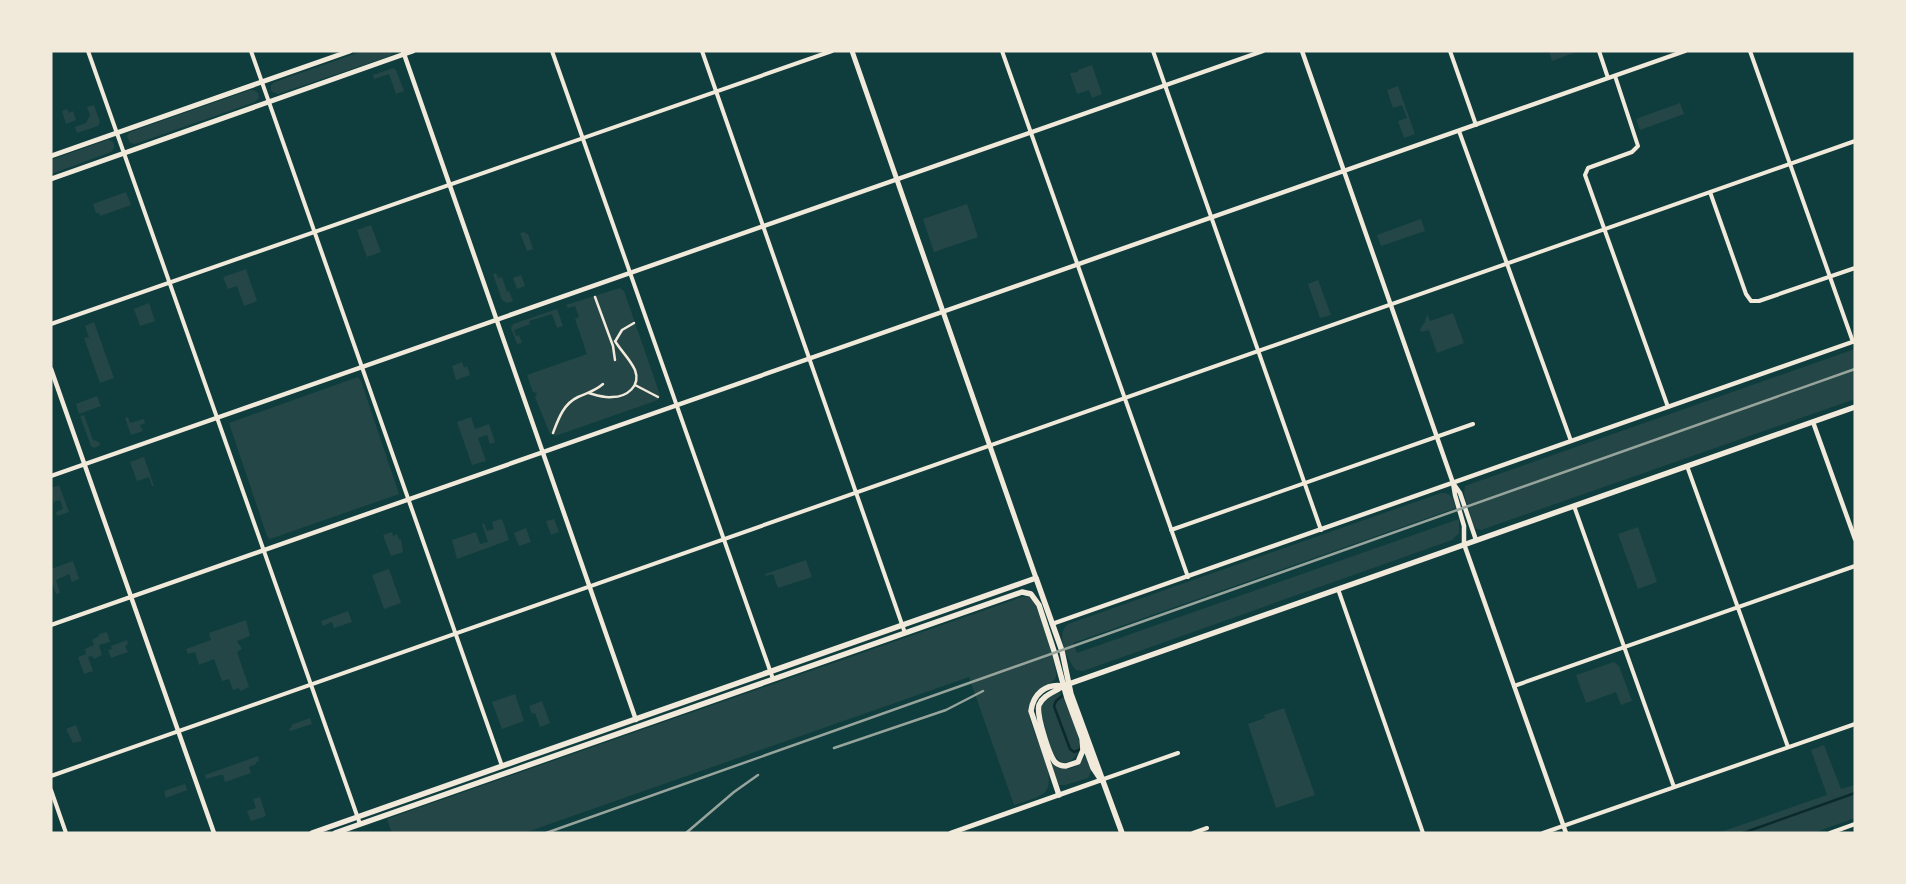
<svg xmlns="http://www.w3.org/2000/svg" width="1906" height="884" viewBox="0 0 1906 884" font-family="Ubuntu,sans-serif">
<style>
.green{fill:#244646}
.lines{fill:none;stroke-linecap:round;stroke-linejoin:round}
.stream{stroke:#0a2a2b;stroke-width:2.5}
.pedestrian{stroke:#f1e9da;stroke-width:2.5}
.minor{stroke:#f1e9da;stroke-width:4}
.tertiary{stroke:#f1e9da;stroke-width:4.5}
.secondary{stroke:#f1e9da;stroke-width:5}
.primary{stroke:#f1e9da;stroke-width:5.5}
.rail{stroke:#97a49c;stroke-width:2.5}
</style>
<rect width="100%" height="100%" fill="#0f3d3e"/>
<path class="green" d="M 363,51 L 394,51 L 390,56 L 278,94 L 271,91 L 271,85 L 275,82 Z
M 1549,51 L 1579,51 L 1552,61 Z
M 1092,65 L 1102,94 L 1092,98 L 1089,90 L 1077,94 L 1070,73 L 1078,72 L 1078,70 Z
M 393,68 L 396,70 L 404,91 L 396,94 L 389,74 L 374,79 L 373,75 Z
M 1398,86 L 1415,134 L 1404,138 L 1398,121 L 1407,118 L 1402,105 L 1393,108 L 1387,90 Z
M 250,90 L 254,90 L 258,93 L 259,98 L 255,102 L 135,144 L 130,143 L 127,136 L 130,132 Z
M 1680,103 L 1684,114 L 1640,130 L 1636,119 Z
M 94,105 L 100,122 L 98,126 L 77,133 L 75,127 L 86,123 L 90,115 L 87,107 Z
M 67,109 L 69,113 L 73,111 L 76,120 L 66,124 L 62,111 Z
M 107,140 C 112,140 115,143 114,148 L 111,152 L 51,174 L 51,160 Z
M 126,192 L 131,205 L 100,216 L 99,213 L 96,213 L 93,204 Z
M 967,204 L 978,237 L 934,252 L 923,219 Z
M 1421,219 L 1425,231 L 1381,246 L 1377,235 Z
M 371,225 L 381,252 L 367,257 L 357,230 Z
M 525,232 L 526,234 L 528,234 L 533,249 L 527,251 L 520,233 Z
M 246,269 L 257,301 L 244,306 L 237,286 L 228,289 L 223,277 Z
M 496,273 L 498,278 L 502,277 L 507,292 L 509,291 L 513,301 L 507,303 L 502,300 L 493,274 Z
M 521,275 L 525,286 L 517,289 L 513,278 Z
M 1318,280 L 1331,315 L 1320,318 L 1308,284 Z
M 620,288 L 624,291 L 660,395 L 658,400 L 555,436 L 554,434 L 550,434 L 535,397 L 537,393 L 533,392 L 527,375 L 587,354 L 575,319 L 579,317 L 575,306 L 568,308 L 566,305 Z
M 149,303 L 155,321 L 140,326 L 134,309 Z
M 557,309 L 563,326 L 557,328 L 552,314 L 529,321 L 530,324 L 514,330 L 516,336 L 519,335 L 522,343 L 517,344 L 511,328 L 513,324 Z
M 1453,313 L 1464,343 L 1437,353 L 1429,330 L 1421,332 L 1420,329 L 1425,322 L 1427,314 L 1430,321 Z
M 94,322 L 114,378 L 100,383 L 84,338 L 89,337 L 85,326 Z
M 1855,349 L 1855,399 L 1481,530 L 1477,529 L 1474,526 L 1464,494 L 1465,486 Z
M 462,362 L 464,368 L 467,366 L 470,375 L 456,380 L 452,366 Z
M 358,377 L 361,381 L 399,494 L 270,539 L 267,536 L 229,423 Z
M 97,396 L 101,406 L 79,414 L 76,404 Z
M 84,415 L 93,440 L 99,442 L 100,445 L 94,448 L 91,446 L 80,416 Z
M 128,417 L 130,423 L 144,419 L 145,423 L 140,425 L 143,431 L 131,435 L 125,418 Z
M 471,417 L 475,429 L 489,424 L 495,442 L 490,444 L 487,435 L 478,438 L 486,461 L 472,465 L 457,422 Z
M 144,457 L 154,486 L 152,486 L 149,477 L 137,481 L 130,462 Z
M 59,485 L 69,512 L 57,516 L 56,512 L 63,509 L 60,500 L 53,502 L 51,488 Z
M 1441,493 C 1452,492 1453,500 1456,508 L 1073,643 L 1077,653 L 1459,519 L 1459,533 L 1452,540 L 1083,671 L 1076,670 C 1067,660 1055,633 1068,624 Z
M 502,519 L 509,540 L 457,559 L 452,540 L 476,532 L 480,544 L 488,542 L 482,524 L 484,523 L 487,531 L 494,529 L 492,522 Z
M 554,519 L 559,532 L 551,535 L 546,521 Z
M 1638,527 L 1657,582 L 1638,589 L 1618,534 Z
M 526,528 L 531,542 L 519,546 L 514,533 Z
M 392,532 L 393,536 L 397,534 L 399,540 L 401,539 L 403,552 L 391,556 L 383,535 Z
M 806,560 L 812,577 L 778,588 L 773,574 L 766,576 L 765,574 Z
M 73,561 L 79,579 L 72,582 L 69,574 L 56,580 L 60,593 L 56,594 L 51,580 L 51,569 Z
M 389,569 L 401,603 L 384,609 L 372,575 Z
M 1022,597 L 1029,597 L 1034,600 C 1038,612 1059,669 1056,677 C 1053,687 1029,684 1029,711 C 1029,732 1062,779 1043,794 C 1035,799 1023,802 1014,805 L 969,677 L 524,833 L 392,833 L 387,819 Z
M 348,611 L 352,622 L 334,628 L 332,622 L 323,626 L 321,621 Z
M 246,620 L 250,636 L 237,641 L 242,649 L 237,652 L 249,687 L 240,691 L 239,688 L 233,690 L 229,679 L 222,681 L 214,659 L 199,665 L 195,652 L 188,654 L 186,649 L 211,640 L 209,633 Z
M 107,632 L 110,642 L 99,645 L 102,655 L 94,659 L 92,656 L 88,657 L 93,671 L 84,674 L 78,657 L 86,654 L 85,649 L 94,645 L 92,640 L 99,636 L 99,634 Z
M 127,640 L 128,644 L 125,646 L 128,652 L 111,658 L 108,650 L 112,649 L 111,646 Z
M 1614,662 L 1619,666 L 1632,701 L 1621,705 L 1616,692 L 1586,703 L 1576,675 Z
M 1059,693 L 1062,695 C 1068,710 1077,727 1079,742 C 1081,755 1066,771 1056,757 C 1049,748 1045,725 1041,713 C 1041,701 1048,697 1059,693 Z
M 515,694 L 524,721 L 502,729 L 492,702 Z
M 542,701 L 550,723 L 540,727 L 535,713 L 532,714 L 529,706 Z
M 1284,708 L 1315,795 L 1276,808 L 1248,724 L 1265,718 L 1264,715 Z
M 310,718 L 312,724 L 290,731 L 289,729 L 292,727 L 291,725 Z
M 76,725 L 82,741 L 73,743 L 66,729 Z
M 1824,745 L 1841,789 L 1855,785 L 1855,818 L 1813,833 L 1718,833 L 1827,795 L 1811,750 Z
M 258,756 L 259,761 L 256,762 L 256,764 L 249,767 L 251,773 L 225,782 L 223,775 L 220,775 L 206,779 L 205,775 Z
M 1084,757 L 1086,758 L 1091,771 L 1088,778 L 1065,785 L 1059,785 L 1049,759 C 1058,773 1077,772 1084,757 Z
M 185,784 L 187,790 L 166,798 L 164,791 Z
M 260,797 L 266,816 L 251,821 L 247,811 L 256,808 L 253,799 Z"/>
<g class="lines">
<path class="stream" d="M 1062,696 L 1056,701 L 1054,706 L 1070,749 L 1074,752 L 1079,750
M 1743,833 L 1855,793"/>
<path class="pedestrian" d="M 595,297 L 613,346 L 615,360
M 616,340 L 622,330 L 634,323
M 635,385 L 658,397
M 589,393 C 596,395 604,398 612,397 C 627,397 641,386 635,370 C 630,359 621,351 615,341
M 553,433 C 558,420 563,404 578,397 C 587,393 595,391 603,384"/>
<path class="minor" d="M 88,51 L 360,824
M 251,51 L 502,766
M 552,51 L 773,679
M 702,51 L 905,633
M 1002,51 L 1188,577
M 1153,51 L 1321,530
M 1450,51 L 1476,125
M 1599,51 L 1608,78
M 1750,51 L 1853,342
M 1615,76 L 1638,146 L 1632,152 L 1588,168 L 1585,175 L 1668,407
M 1459,131 L 1571,441
M 1710,192 L 1746,294 L 1751,301 L 1759,301 L 1855,268
M 51,324 L 832,51
M 1687,466 L 1788,747
M 1574,506 L 1674,787
M 1171,530 L 1473,424
M 1338,589 L 1423,833
M 1514,686 L 1855,566
M 51,776 L 1855,141
M 1101,780 L 1178,753
M 51,790 L 66,833
M 1193,833 L 1207,828
M 1543,833 L 1855,724
M 1830,833 L 1855,824"/>
<path class="tertiary" d="M 403,51 L 636,720
M 1302,51 L 1453,483 L 1455,495 L 1464,526 L 1464,544 L 1566,833
M 51,369 L 214,833
M 1813,422 L 1855,539
M 51,476 L 1263,51
M 1453,483 L 1460,493 L 1476,540
M 1052,624 L 1855,341
M 51,625 L 1685,51"/>
<path class="secondary" d="M 852,51 L 1036,578
M 51,156 L 350,51
M 51,179 L 413,51
M 951,833 L 1101,780"/>
<path class="primary" d="M 1082,738 L 1083,750 L 1078,762 L 1066,766 C 1062,766 1058,765 1055,762 C 1049,755 1036,714 1039,705 C 1043,695 1055,692 1063,686 L 1855,407
M 1059,795 L 1031,711 C 1033,694 1046,683 1063,686
M 312,833 L 1036,578 L 1062,651 L 1071,694 L 1122,833
M 335,833 L 1022,592 L 1031,594 L 1039,605 L 1055,654 L 1067,698 L 1093,768 L 1101,780"/>
<path class="rail" d="M 834,748 L 946,710 L 983,691
M 546,833 L 1855,369
M 686,833 L 734,792 L 758,775"/>
</g>
<rect width="1906" height="884" fill="none" stroke="#f1e9da" stroke-width="105"/>
</svg>
